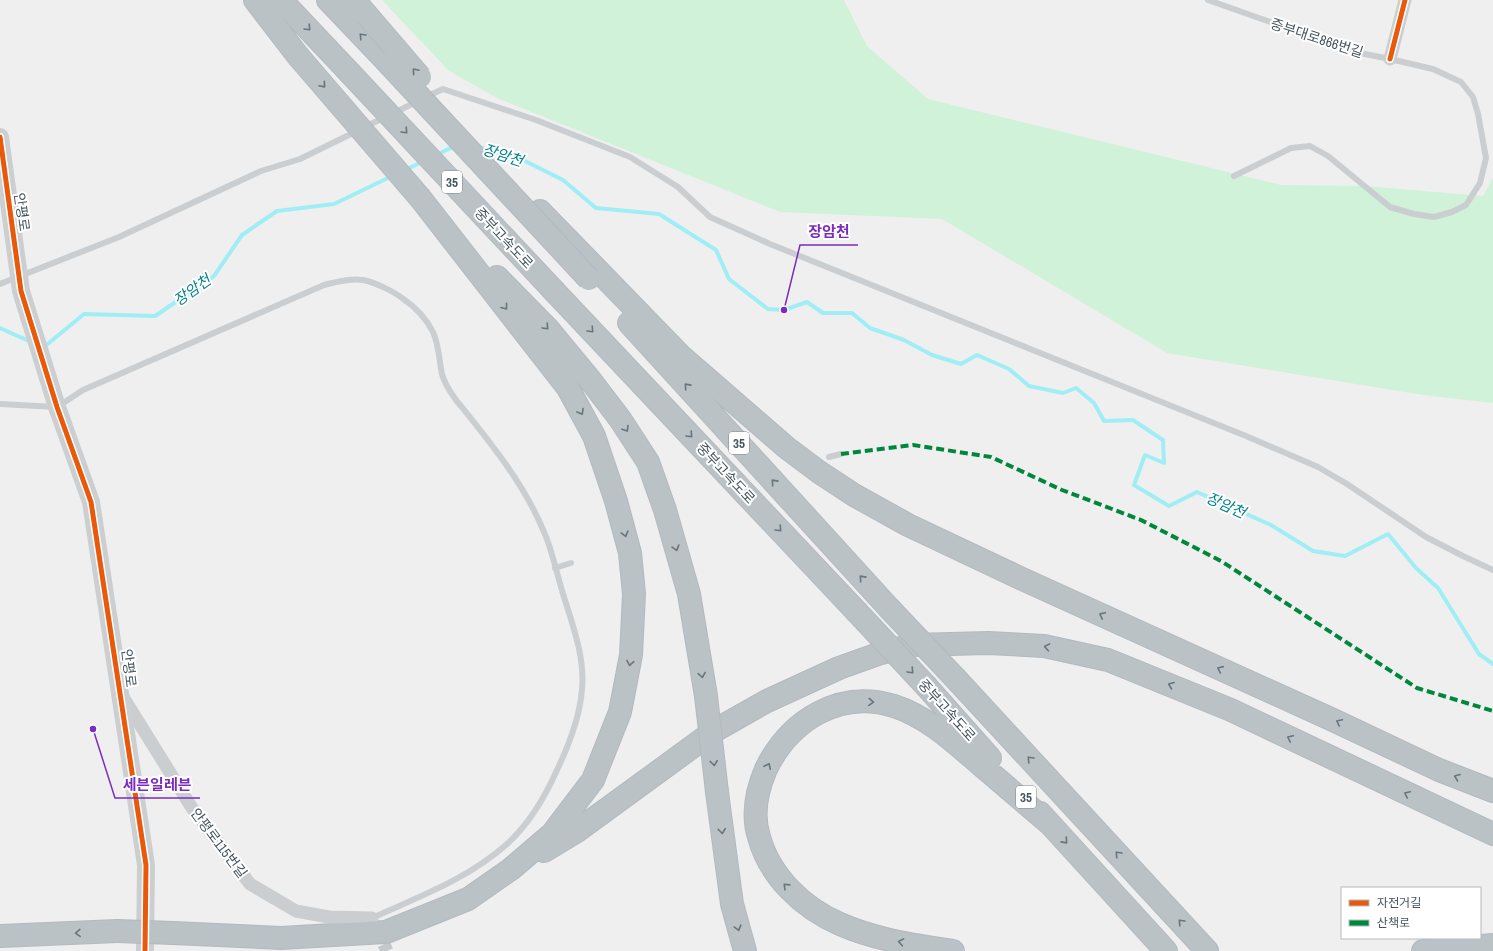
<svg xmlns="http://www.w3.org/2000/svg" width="1493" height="951" viewBox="0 0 1493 951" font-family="'Archivo Narrow','Noto Sans KR',sans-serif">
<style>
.green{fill:#d0f2d8}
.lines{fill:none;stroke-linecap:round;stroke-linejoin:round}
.stream{stroke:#a0eef5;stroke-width:4}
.street-tunnel{stroke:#c5c8cb;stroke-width:13;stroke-dasharray:13 6;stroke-linecap:butt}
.highway-casing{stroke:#b2bac0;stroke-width:24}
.lane{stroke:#caced0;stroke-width:6}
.street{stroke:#caced0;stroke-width:13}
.secondary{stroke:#cbcfd1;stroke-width:18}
.highway{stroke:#bac2c6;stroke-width:22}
.highway-bridge-casing{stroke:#b2bac0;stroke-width:24;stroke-linecap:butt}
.highway-bridge{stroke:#bac2c6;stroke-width:22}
.quiet{stroke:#00873e;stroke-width:4;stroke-dasharray:8 4;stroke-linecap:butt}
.cycleway-casing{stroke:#fff;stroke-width:8}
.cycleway{stroke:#e8590c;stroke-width:5}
.oneway{stroke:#67767d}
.labels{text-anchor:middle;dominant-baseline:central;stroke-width:4;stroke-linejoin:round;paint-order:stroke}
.shield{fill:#fff;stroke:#7c888e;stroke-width:1}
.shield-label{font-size:13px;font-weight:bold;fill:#44555e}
.street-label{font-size:14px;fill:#44555e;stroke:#fff}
.water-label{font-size:15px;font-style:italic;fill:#04828c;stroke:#fff}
.leader{fill:none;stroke:#7b2cbf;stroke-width:1.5}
.callout-dot{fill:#7b2cbf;stroke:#fff;stroke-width:1.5}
.callout-label{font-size:15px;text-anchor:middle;font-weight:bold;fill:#7b2cbf;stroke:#fff;stroke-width:4;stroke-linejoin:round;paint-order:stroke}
</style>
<rect width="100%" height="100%" fill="#f0efef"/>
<path class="green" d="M 382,0 L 844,0 L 867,46 L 928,99 L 1281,185 L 1366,186 L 1483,196 L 1493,178 L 1493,403 L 1423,395 L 1167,353 L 942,219 L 780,212 L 497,98 L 449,71 Z"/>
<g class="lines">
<path class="stream" d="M 478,147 L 521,159 L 563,180 L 596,208 L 659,214 L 716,250 L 729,279 L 768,309 L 784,310 L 807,302 L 823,313 L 852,313 L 870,328 L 904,340 L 932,355 L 961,364 L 977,355 L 1009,369 L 1029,386 L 1063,393 L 1076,388 L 1094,403 L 1104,421 L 1133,420 L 1163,440 L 1164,463 L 1145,455 L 1134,485 L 1169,506 L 1197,492 L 1271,525 L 1313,551 L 1345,556 L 1388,534 L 1416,568 L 1438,588 L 1479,654 L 1493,664
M 436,155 L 457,145
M 405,170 L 424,161
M 0,328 L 31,342
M 44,347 L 84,314 L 155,316 L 214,276 L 242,235 L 277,211 L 334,204 L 392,176"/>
<path class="street-tunnel" d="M 376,927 L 387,951"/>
<g class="highway-casing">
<path id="highway" d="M 255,0 L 298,56
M 281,0 L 349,72
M 328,0 L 389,64
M 354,0 L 366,14
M 540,211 L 681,356 L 787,448 L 819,472 L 854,495 L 908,525 L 1020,578 L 1333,720 L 1439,770 L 1493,791
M 497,277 L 548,329 L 591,381 L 620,419 L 648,462 L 665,510 L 689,594 L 706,696
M 555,292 L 856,611
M 629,323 L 888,607
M 956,679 L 1207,951
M 927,687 L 990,758
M 717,792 L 732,904 L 745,951
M 1040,813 L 1166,951
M 544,851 L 577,831 L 714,731 L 767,701 L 839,668 L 881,653 L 913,645 L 988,643 L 1044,646 L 1108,660 L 1231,710 L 1493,834
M 173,933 L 281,938 L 386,932 L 468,899 L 511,869 L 552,834 L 593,780 L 620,712 L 631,655 L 634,594 L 630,553 L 616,501 L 594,436 L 568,388 L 421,199
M 0,936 L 117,931
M 953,951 C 915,945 876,940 840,924 C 803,908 770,877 759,837 C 752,815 757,790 766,769 C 790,720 840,689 894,706 C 928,717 955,743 982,766 C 1005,785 1027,805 1050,824
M 1423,951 L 1493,945"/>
</g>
<path class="lane" d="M 1208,0 L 1355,52 L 1390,59 L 1433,69 L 1461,82 L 1473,97 L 1478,114 L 1486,158 L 1480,183 L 1466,205 L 1452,212 L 1434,217 L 1414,214 L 1390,207 L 1328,156 L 1310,146 L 1291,148 L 1234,176
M 426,97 L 443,89 L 536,120 L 630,157 L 678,187 L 710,217 L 770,244 L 1246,436 L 1318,467 L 1347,484 L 1426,537 L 1463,556 L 1493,570
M 394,113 L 418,101
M 365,127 L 385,117
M 0,284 L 119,237 L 261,171 L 300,159 L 357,131
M 0,404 L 57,407 L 83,390 L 324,285 C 336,282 350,278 363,280 C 374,282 393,291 402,298 C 414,306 426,318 433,332 C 439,345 439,360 442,374 C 444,383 451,393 456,400 C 489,441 524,483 544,532 C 553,552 557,576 564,597 C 573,626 585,658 582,689 C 580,717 569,745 557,770 C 545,797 529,824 507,844 C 468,879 418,897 372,918
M 829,457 L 841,454
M 555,568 L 571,563"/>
<path class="street" d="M 1390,59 L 1405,0
M 123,697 L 192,808 L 250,884 L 296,911 L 329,917 L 372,918"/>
<path class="secondary" d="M 0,137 L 21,291 L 57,407 L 91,502 L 146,865 L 145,951"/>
<use href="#highway" class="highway"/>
<g class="highway-bridge-casing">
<path id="highway-bridge" d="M 366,14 L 420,77
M 298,56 L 421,199
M 389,64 L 589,279
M 349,72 L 555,292
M 888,607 L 956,679
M 856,611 L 927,687
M 706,696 L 717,792
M 117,931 L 173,933"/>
</g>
<use href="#highway-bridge" class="highway-bridge"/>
<path class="quiet" d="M 841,454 L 913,445 L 991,457 L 1062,490 L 1141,520 L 1221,561 L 1417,688 L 1493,711"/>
<g class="cycleway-casing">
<path id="cycleway" d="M 1390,59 L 1405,0
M 0,137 L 21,291 L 57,407 L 91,502 L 146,865 L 145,951"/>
</g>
<use href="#cycleway" class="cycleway"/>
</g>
<defs><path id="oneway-chevron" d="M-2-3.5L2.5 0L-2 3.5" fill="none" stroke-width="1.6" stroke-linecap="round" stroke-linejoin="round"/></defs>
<g class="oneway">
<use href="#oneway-chevron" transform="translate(308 28) rotate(47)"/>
<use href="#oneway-chevron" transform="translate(362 36) rotate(-133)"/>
<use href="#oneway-chevron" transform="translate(415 71) rotate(-130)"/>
<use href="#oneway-chevron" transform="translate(323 85) rotate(49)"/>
<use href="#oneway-chevron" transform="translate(405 131) rotate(47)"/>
<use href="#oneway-chevron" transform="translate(505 307) rotate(52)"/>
<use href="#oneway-chevron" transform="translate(546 327) rotate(47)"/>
<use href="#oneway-chevron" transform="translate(591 330) rotate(47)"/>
<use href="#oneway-chevron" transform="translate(687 386) rotate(-132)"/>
<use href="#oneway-chevron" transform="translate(581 412) rotate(61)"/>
<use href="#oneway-chevron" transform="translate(626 429) rotate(58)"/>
<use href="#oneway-chevron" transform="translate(690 435) rotate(47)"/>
<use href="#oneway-chevron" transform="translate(774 482) rotate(-132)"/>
<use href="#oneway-chevron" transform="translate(779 529) rotate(47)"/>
<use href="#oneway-chevron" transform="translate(625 534) rotate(75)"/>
<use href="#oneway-chevron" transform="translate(676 548) rotate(74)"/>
<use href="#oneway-chevron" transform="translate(862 578) rotate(-132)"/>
<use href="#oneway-chevron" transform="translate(1102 615) rotate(-155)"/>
<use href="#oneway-chevron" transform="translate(1047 647) rotate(-170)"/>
<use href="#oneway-chevron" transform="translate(630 663) rotate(101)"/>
<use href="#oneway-chevron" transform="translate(1220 669) rotate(-156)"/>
<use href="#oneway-chevron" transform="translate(911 671) rotate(47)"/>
<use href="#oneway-chevron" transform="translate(702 675) rotate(81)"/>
<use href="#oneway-chevron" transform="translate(1171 685) rotate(-158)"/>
<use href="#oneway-chevron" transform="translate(871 702) rotate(4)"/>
<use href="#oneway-chevron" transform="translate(1339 722) rotate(-155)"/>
<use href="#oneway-chevron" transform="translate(1290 738) rotate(-155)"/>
<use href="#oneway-chevron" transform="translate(1030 759) rotate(-133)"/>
<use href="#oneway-chevron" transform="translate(714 763) rotate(83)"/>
<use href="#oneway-chevron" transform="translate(768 766) rotate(-65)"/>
<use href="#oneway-chevron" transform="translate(1457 777) rotate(-159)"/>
<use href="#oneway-chevron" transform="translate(1407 794) rotate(-155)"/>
<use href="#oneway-chevron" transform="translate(722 831) rotate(83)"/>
<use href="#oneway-chevron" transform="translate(1065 841) rotate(48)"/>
<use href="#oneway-chevron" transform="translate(1118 854) rotate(-133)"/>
<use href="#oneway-chevron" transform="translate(786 886) rotate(-136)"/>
<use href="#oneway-chevron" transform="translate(1181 922) rotate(-133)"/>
<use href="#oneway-chevron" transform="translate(738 928) rotate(75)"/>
<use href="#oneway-chevron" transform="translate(78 933) rotate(178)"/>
<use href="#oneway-chevron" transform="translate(901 942) rotate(-170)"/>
</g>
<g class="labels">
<g class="shield">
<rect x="442" y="171" width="20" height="22" rx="3"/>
<rect x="729" y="432" width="20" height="22" rx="3"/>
<rect x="1016" y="786" width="20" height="22" rx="3"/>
</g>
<g class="shield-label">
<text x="452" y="182">35</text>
<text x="739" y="443">35</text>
<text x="1026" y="797">35</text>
</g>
<g class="street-label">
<text transform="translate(1317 38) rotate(18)">중부대로866번길</text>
<text transform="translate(22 212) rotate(82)">안평로</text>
<text transform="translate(504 238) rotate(47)">중부고속도로</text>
<text transform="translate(726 473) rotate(47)">중부고속도로</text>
<text transform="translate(129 668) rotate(83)">안평로</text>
<text transform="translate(947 710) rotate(48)">중부고속도로</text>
<text transform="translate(219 843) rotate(53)">안평로115번길</text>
</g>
<g class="water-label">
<text transform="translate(503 155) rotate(18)">장암천</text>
<text transform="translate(192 290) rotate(-35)">장암천</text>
<text transform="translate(1226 505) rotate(24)">장암천</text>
</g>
</g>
<path class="leader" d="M784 310L800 245H858M93 729L115 798H200"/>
<g class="callout-dot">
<circle cx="784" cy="310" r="4"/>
<circle cx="93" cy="729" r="4"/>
</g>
<g class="callout-label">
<text x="829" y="237">장암천</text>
<text x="157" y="790">세븐일레븐</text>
</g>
<rect x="1341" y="887" width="140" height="52" fill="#ffffff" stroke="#b4bbbf"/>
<rect x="1349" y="900" width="20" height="6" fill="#e8590c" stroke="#b4bbbf"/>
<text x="1377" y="907" font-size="12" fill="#44555e">자전거길</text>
<rect x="1349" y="920" width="20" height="6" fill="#00873e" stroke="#b4bbbf"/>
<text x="1377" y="927" font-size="12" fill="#44555e">산책로</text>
</svg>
